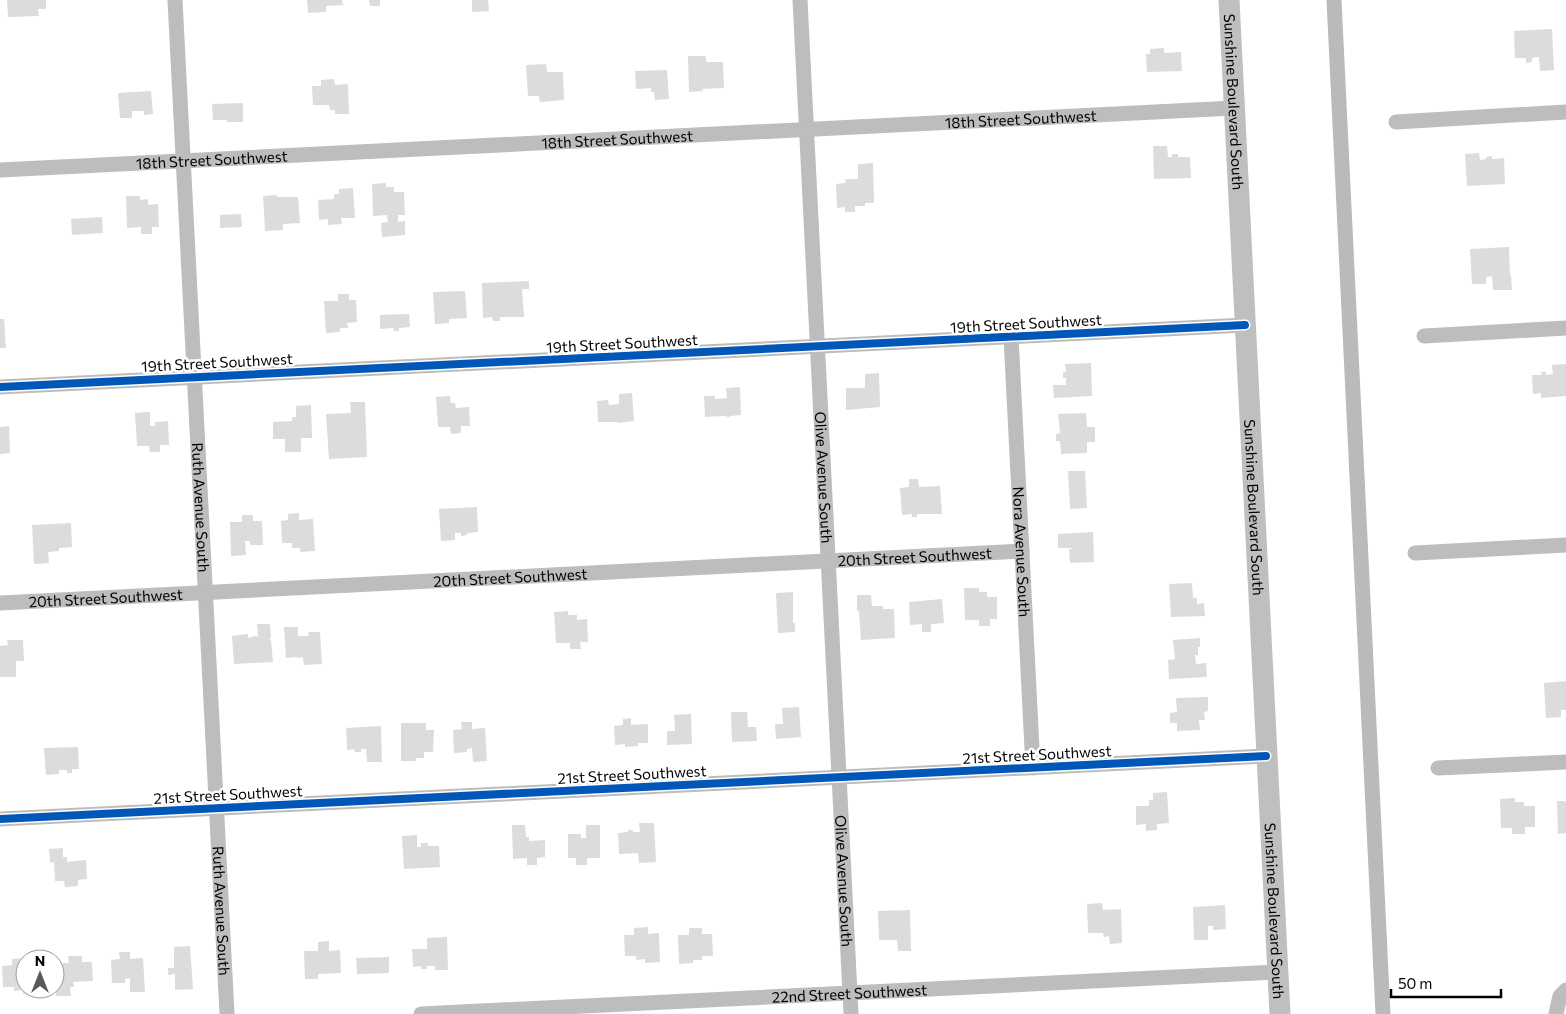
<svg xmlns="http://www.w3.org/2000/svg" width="1566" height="1014" viewBox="0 0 1566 1014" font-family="Commissioner,sans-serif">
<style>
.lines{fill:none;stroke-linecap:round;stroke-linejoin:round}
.canal{stroke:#bababa;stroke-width:15}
.building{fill:#dcdcdc}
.street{stroke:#bdbdbd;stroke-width:15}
.secondary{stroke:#bfbfbf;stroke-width:21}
.cycleway-casing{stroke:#fff;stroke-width:11}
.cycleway{stroke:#0057b8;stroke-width:8}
.labels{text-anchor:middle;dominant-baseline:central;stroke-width:5;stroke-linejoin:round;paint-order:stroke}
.street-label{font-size:15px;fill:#000;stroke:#fff}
</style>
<rect width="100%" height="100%" fill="#fff"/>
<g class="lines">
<path class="canal" d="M 1334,0 L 1383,1014"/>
</g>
<path class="building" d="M 7,0 L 46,0 L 46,9 L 38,9 L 39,16 L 8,17 Z
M 307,0 L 342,0 L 343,5 L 326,6 L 326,12 L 308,13 Z
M 369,0 L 380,0 L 380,6 L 370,6 Z
M 472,0 L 488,0 L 489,11 L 472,12 Z
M 1552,29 L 1554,70 L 1540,71 L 1539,57 L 1532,58 L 1532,62 L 1526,63 L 1526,58 L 1515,58 L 1514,31 Z
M 1164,48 L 1164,53 L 1181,52 L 1182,71 L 1147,72 L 1146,54 L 1150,54 L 1150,49 Z
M 688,56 L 706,56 L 706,62 L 723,62 L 724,88 L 702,89 L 703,91 L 689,92 Z
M 546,64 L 547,72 L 563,72 L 564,100 L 540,102 L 539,96 L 528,96 L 526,65 Z
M 667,70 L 669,99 L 655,100 L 654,92 L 651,92 L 651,88 L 636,89 L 635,71 Z
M 334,79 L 335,85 L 348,84 L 349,114 L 335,114 L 335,110 L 330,110 L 329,105 L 313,105 L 312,86 L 321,86 L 321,80 Z
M 151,91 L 153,114 L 144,115 L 144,111 L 132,111 L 132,118 L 120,118 L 118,93 Z
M 243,103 L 243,122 L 227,122 L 227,120 L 213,120 L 212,104 Z
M 1153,146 L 1167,146 L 1168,157 L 1172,157 L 1172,154 L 1178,154 L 1178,157 L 1190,157 L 1191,178 L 1154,179 Z
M 1479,153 L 1480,160 L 1486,159 L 1486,157 L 1492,156 L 1492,159 L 1504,158 L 1505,184 L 1467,186 L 1465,154 Z
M 873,163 L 874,203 L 865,203 L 865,206 L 855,206 L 855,212 L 845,212 L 845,207 L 837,208 L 836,184 L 844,183 L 846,182 L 845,179 L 858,179 L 858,164 Z
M 386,183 L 386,187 L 394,187 L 394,192 L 404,192 L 405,215 L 398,215 L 398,222 L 405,221 L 405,235 L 382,237 L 381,223 L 388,222 L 387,215 L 373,216 L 372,184 Z
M 353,188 L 355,218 L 341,218 L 342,224 L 328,225 L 328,219 L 319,220 L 318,200 L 334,199 L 334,194 L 339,194 L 339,189 Z
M 277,195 L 277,197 L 298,197 L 300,223 L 283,224 L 283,230 L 265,231 L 263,196 Z
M 126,196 L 140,196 L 140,200 L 148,199 L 148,205 L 158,204 L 159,227 L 152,227 L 152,234 L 141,234 L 141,227 L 127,228 Z
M 241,214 L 242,227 L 220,228 L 220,215 Z
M 102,217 L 103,233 L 72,235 L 71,219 Z
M 1509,247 L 1510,275 L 1511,275 L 1512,290 L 1493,290 L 1492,276 L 1486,277 L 1486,284 L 1472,284 L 1470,249 Z
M 529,281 L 529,289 L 522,289 L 524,317 L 500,317 L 500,321 L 493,321 L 492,317 L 483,318 L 482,283 Z
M 465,291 L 467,318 L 449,319 L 449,323 L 435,324 L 433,292 Z
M 338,294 L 349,294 L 349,300 L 356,300 L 357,322 L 347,323 L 348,328 L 340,328 L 340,332 L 326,333 L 324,301 L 338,301 Z
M 409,314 L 410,327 L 399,328 L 399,331 L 394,331 L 394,328 L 380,329 L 380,315 Z
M 0,319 L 4,319 L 6,348 L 0,348 Z
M 1091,363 L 1092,396 L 1054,398 L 1053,385 L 1066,385 L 1066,378 L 1063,378 L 1063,372 L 1066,372 L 1065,364 Z
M 1566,364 L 1566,396 L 1541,398 L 1541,393 L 1533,394 L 1532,375 L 1542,375 L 1541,372 L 1546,372 L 1546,375 L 1553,374 L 1552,365 Z
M 879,373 L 880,407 L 846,410 L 846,388 L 865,388 L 865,374 Z
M 740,387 L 741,415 L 730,416 L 729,417 L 724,416 L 705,417 L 704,396 L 715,396 L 715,399 L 727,398 L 726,388 Z
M 632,393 L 634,421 L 618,423 L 617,422 L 598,422 L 597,401 L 608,400 L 609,405 L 619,404 L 619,394 Z
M 450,396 L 451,403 L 455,403 L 456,408 L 469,407 L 470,426 L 461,426 L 461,433 L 451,434 L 450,427 L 438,427 L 436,397 Z
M 350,402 L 365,402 L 367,457 L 329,459 L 326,414 L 351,413 Z
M 311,405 L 312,438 L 301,438 L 301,452 L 285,452 L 285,439 L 273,439 L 273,422 L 292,421 L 292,417 L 296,417 L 296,406 Z
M 150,412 L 150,426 L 155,426 L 155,422 L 168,421 L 169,445 L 160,445 L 160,452 L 150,452 L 149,446 L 137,446 L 135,413 Z
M 1086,413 L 1087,427 L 1095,427 L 1095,442 L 1087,442 L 1087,453 L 1061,454 L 1060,441 L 1056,441 L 1056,434 L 1060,433 L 1058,414 Z
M 9,426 L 10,453 L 0,454 L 0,427 Z
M 1068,471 L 1085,471 L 1087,508 L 1070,509 Z
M 909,479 L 918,479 L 919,487 L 940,486 L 942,514 L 917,514 L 917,517 L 912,517 L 912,514 L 902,515 L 900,488 L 909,487 Z
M 477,507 L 478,532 L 467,533 L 467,535 L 461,536 L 461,533 L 455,533 L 455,540 L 441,541 L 439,509 Z
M 299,513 L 299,520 L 313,519 L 315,551 L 300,552 L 300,548 L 292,548 L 292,543 L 282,543 L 281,521 L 288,520 L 288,514 Z
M 242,515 L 253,515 L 253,521 L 262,521 L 263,545 L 250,545 L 250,541 L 245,541 L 246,555 L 231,556 L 230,522 L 242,522 Z
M 71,523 L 72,547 L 59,548 L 59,551 L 48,552 L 49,563 L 34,564 L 32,525 Z
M 1093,532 L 1094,562 L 1070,563 L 1069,549 L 1072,549 L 1072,548 L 1058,548 L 1058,534 Z
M 1192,583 L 1193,598 L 1197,598 L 1197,604 L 1204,603 L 1205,616 L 1171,617 L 1169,584 Z
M 964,588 L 979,588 L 979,592 L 987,592 L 987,597 L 997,597 L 997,619 L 990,619 L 990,626 L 979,626 L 979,620 L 965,620 Z
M 793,592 L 793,623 L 795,623 L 795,632 L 778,633 L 776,593 Z
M 857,595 L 871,595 L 872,606 L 883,606 L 883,609 L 894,609 L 895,638 L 861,640 L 859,611 L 857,611 Z
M 942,599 L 944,623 L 931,624 L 931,632 L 922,632 L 922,624 L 910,625 L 909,602 Z
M 568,611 L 568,615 L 577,615 L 577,620 L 587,619 L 588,642 L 580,642 L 581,649 L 570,649 L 570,643 L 556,643 L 554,612 Z
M 257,624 L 270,624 L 271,637 L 270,637 L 270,640 L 271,640 L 273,662 L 234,664 L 232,636 L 248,634 L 248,638 L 255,636 L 258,637 Z
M 284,627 L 298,627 L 298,636 L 309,636 L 308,632 L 320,632 L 322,664 L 304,665 L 303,657 L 298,658 L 296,657 L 286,658 Z
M 1200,638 L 1200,647 L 1198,647 L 1198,655 L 1195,655 L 1196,664 L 1206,663 L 1207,677 L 1169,679 L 1168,660 L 1175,659 L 1173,640 Z
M 7,640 L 23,640 L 24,661 L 16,661 L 16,677 L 0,677 L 0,646 L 8,645 Z
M 1566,681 L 1566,710 L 1561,710 L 1561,717 L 1546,718 L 1544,683 Z
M 1208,697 L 1208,711 L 1204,712 L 1205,720 L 1199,720 L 1200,730 L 1177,731 L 1177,723 L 1170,723 L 1170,713 L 1177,712 L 1176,698 Z
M 799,707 L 801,737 L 776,739 L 775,724 L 783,724 L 782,708 Z
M 731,712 L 747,712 L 748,727 L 756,727 L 757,741 L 732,742 Z
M 691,714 L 692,744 L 667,745 L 667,731 L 675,731 L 674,715 Z
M 631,718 L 631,725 L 648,724 L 648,743 L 638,743 L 638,746 L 625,747 L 625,744 L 615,745 L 614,726 L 623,725 L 623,719 Z
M 461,722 L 472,722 L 472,729 L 485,728 L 487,761 L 473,762 L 472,748 L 467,749 L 467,752 L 454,753 L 453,730 L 462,729 Z
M 401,723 L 426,723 L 426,730 L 434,730 L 433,752 L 424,752 L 424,758 L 416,758 L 416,761 L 401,761 Z
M 381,726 L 382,762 L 367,762 L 366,749 L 361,749 L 361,752 L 355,752 L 354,749 L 347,750 L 346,728 Z
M 78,747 L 79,769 L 72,769 L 72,773 L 67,773 L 67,770 L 59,770 L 59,774 L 46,775 L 44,748 Z
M 1167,792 L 1169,823 L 1157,824 L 1157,830 L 1146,831 L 1146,824 L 1136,825 L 1136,806 L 1149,806 L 1149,800 L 1153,800 L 1153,793 Z
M 1515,798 L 1515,802 L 1524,802 L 1524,806 L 1535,806 L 1535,827 L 1525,827 L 1525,834 L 1512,834 L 1512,828 L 1501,828 L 1500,799 Z
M 1557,801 L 1565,801 L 1566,803 L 1566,833 L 1558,834 Z
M 639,823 L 654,823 L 656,862 L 639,863 L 638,853 L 619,854 L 618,833 L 628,832 L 628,830 L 633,830 L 633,832 L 640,832 Z
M 512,825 L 525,825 L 526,837 L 529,837 L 529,841 L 545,840 L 545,857 L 537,858 L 537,865 L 527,865 L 527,858 L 513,859 Z
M 586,825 L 600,825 L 600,858 L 587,858 L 587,865 L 576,865 L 576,858 L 568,858 L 568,834 L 581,834 L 581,838 L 586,838 Z
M 417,835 L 417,847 L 421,847 L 421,843 L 428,843 L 428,846 L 439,846 L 440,867 L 404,869 L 402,836 Z
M 63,848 L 63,857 L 67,857 L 67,862 L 86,860 L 87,879 L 78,880 L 78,886 L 65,887 L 64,881 L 55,881 L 54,862 L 50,863 L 49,849 Z
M 1102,903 L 1103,910 L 1121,909 L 1122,943 L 1110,944 L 1109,936 L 1104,937 L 1103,933 L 1088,933 L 1087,904 Z
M 1225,905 L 1226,929 L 1213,930 L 1213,926 L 1208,926 L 1208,940 L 1194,940 L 1193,907 Z
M 910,910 L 911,951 L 898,951 L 897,940 L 879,940 L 878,911 Z
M 648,927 L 648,934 L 659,933 L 660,962 L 645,963 L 645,959 L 636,960 L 636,956 L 625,956 L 624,935 L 634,935 L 634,928 Z
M 689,928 L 702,928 L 702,934 L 712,934 L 713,956 L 702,956 L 702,960 L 693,960 L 693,963 L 679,964 L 678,935 L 689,935 Z
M 447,937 L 448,970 L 435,970 L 435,966 L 427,966 L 427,969 L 421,969 L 421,966 L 413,967 L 412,949 L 427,949 L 427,938 Z
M 329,941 L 329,951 L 340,950 L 341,973 L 318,974 L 318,979 L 305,979 L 304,951 L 318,951 L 318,942 Z
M 190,946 L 193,989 L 175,990 L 175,974 L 168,975 L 168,968 L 174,968 L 174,947 Z
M 119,952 L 130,952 L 130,959 L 143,958 L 145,992 L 130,992 L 130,978 L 125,979 L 125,983 L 112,983 L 111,960 L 120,959 Z
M 68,956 L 82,956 L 82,962 L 92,962 L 93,981 L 73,982 L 74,987 L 70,987 L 71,996 L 56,996 L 56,982 L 60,982 L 59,963 L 69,963 Z
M 389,957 L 389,973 L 357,974 L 356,958 Z
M 25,958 L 25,989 L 38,989 L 38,993 L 23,994 L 23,990 L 14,991 L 14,987 L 3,987 L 2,966 L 12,965 L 12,959 Z"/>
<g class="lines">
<g class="street">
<path id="s1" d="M 175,0 L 227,1014"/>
<path id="s2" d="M 800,0 L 851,1014"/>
<path d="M 1396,122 L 1566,112"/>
<path id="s3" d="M 0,170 L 1234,108"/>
<path d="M 1424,336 L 1566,328"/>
<path id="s4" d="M 1011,337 L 1033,768"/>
<path d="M 0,387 L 1245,325"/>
<path d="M 1415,553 L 1566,545"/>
<path id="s5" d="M 0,603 L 1022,551"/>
<path d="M 1438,768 L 1566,762"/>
<path d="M 0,819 L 1266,756"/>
<path id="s6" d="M 421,1014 L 1277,972"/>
<path d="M 1556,1014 L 1560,996 L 1566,990"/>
</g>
<path class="secondary" id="s7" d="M 1229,0 L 1280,1014"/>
<g class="cycleway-casing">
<path id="cycleway" d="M 0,387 L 1245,325
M 0,819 L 1266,756"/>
</g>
<use href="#cycleway" class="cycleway"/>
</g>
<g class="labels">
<g class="street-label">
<text stroke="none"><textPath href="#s7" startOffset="102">Sunshine Boulevard South</textPath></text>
<text stroke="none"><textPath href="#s3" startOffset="1022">18th Street Southwest</textPath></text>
<text stroke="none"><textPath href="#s3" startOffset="618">18th Street Southwest</textPath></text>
<text stroke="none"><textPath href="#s3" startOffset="212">18th Street Southwest</textPath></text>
<text transform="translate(1026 323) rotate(-3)">19th Street Southwest</text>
<text transform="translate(622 343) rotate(-3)">19th Street Southwest</text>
<text transform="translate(217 362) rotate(-3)">19th Street Southwest</text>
<text stroke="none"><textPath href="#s2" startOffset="478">Olive Avenue South</textPath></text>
<text stroke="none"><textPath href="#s1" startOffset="508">Ruth Avenue South</textPath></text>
<text stroke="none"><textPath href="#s7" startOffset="508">Sunshine Boulevard South</textPath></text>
<text stroke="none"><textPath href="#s4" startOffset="215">Nora Avenue South</textPath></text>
<text stroke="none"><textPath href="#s5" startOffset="916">20th Street Southwest</textPath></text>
<text stroke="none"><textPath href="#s5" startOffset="511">20th Street Southwest</textPath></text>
<text stroke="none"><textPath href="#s5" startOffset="106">20th Street Southwest</textPath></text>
<text transform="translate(1037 754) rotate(-3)">21st Street Southwest</text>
<text transform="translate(632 774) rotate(-3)">21st Street Southwest</text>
<text transform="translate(228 794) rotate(-3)">21st Street Southwest</text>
<text stroke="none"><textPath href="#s2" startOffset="882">Olive Avenue South</textPath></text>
<text stroke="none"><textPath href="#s1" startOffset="912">Ruth Avenue South</textPath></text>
<text stroke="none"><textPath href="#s7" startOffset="912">Sunshine Boulevard South</textPath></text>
<text stroke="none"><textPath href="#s6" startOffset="429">22nd Street Southwest</textPath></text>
</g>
</g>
<g transform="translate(40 974)"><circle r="24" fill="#ffffff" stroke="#999999"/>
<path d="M0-4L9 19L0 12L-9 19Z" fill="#595959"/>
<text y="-8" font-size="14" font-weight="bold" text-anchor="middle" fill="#000000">N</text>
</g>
<path d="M1391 989v8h110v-8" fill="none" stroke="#000000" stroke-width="2.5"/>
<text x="1398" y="989" font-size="15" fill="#000000" stroke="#ffffff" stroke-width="4" paint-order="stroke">50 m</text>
</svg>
